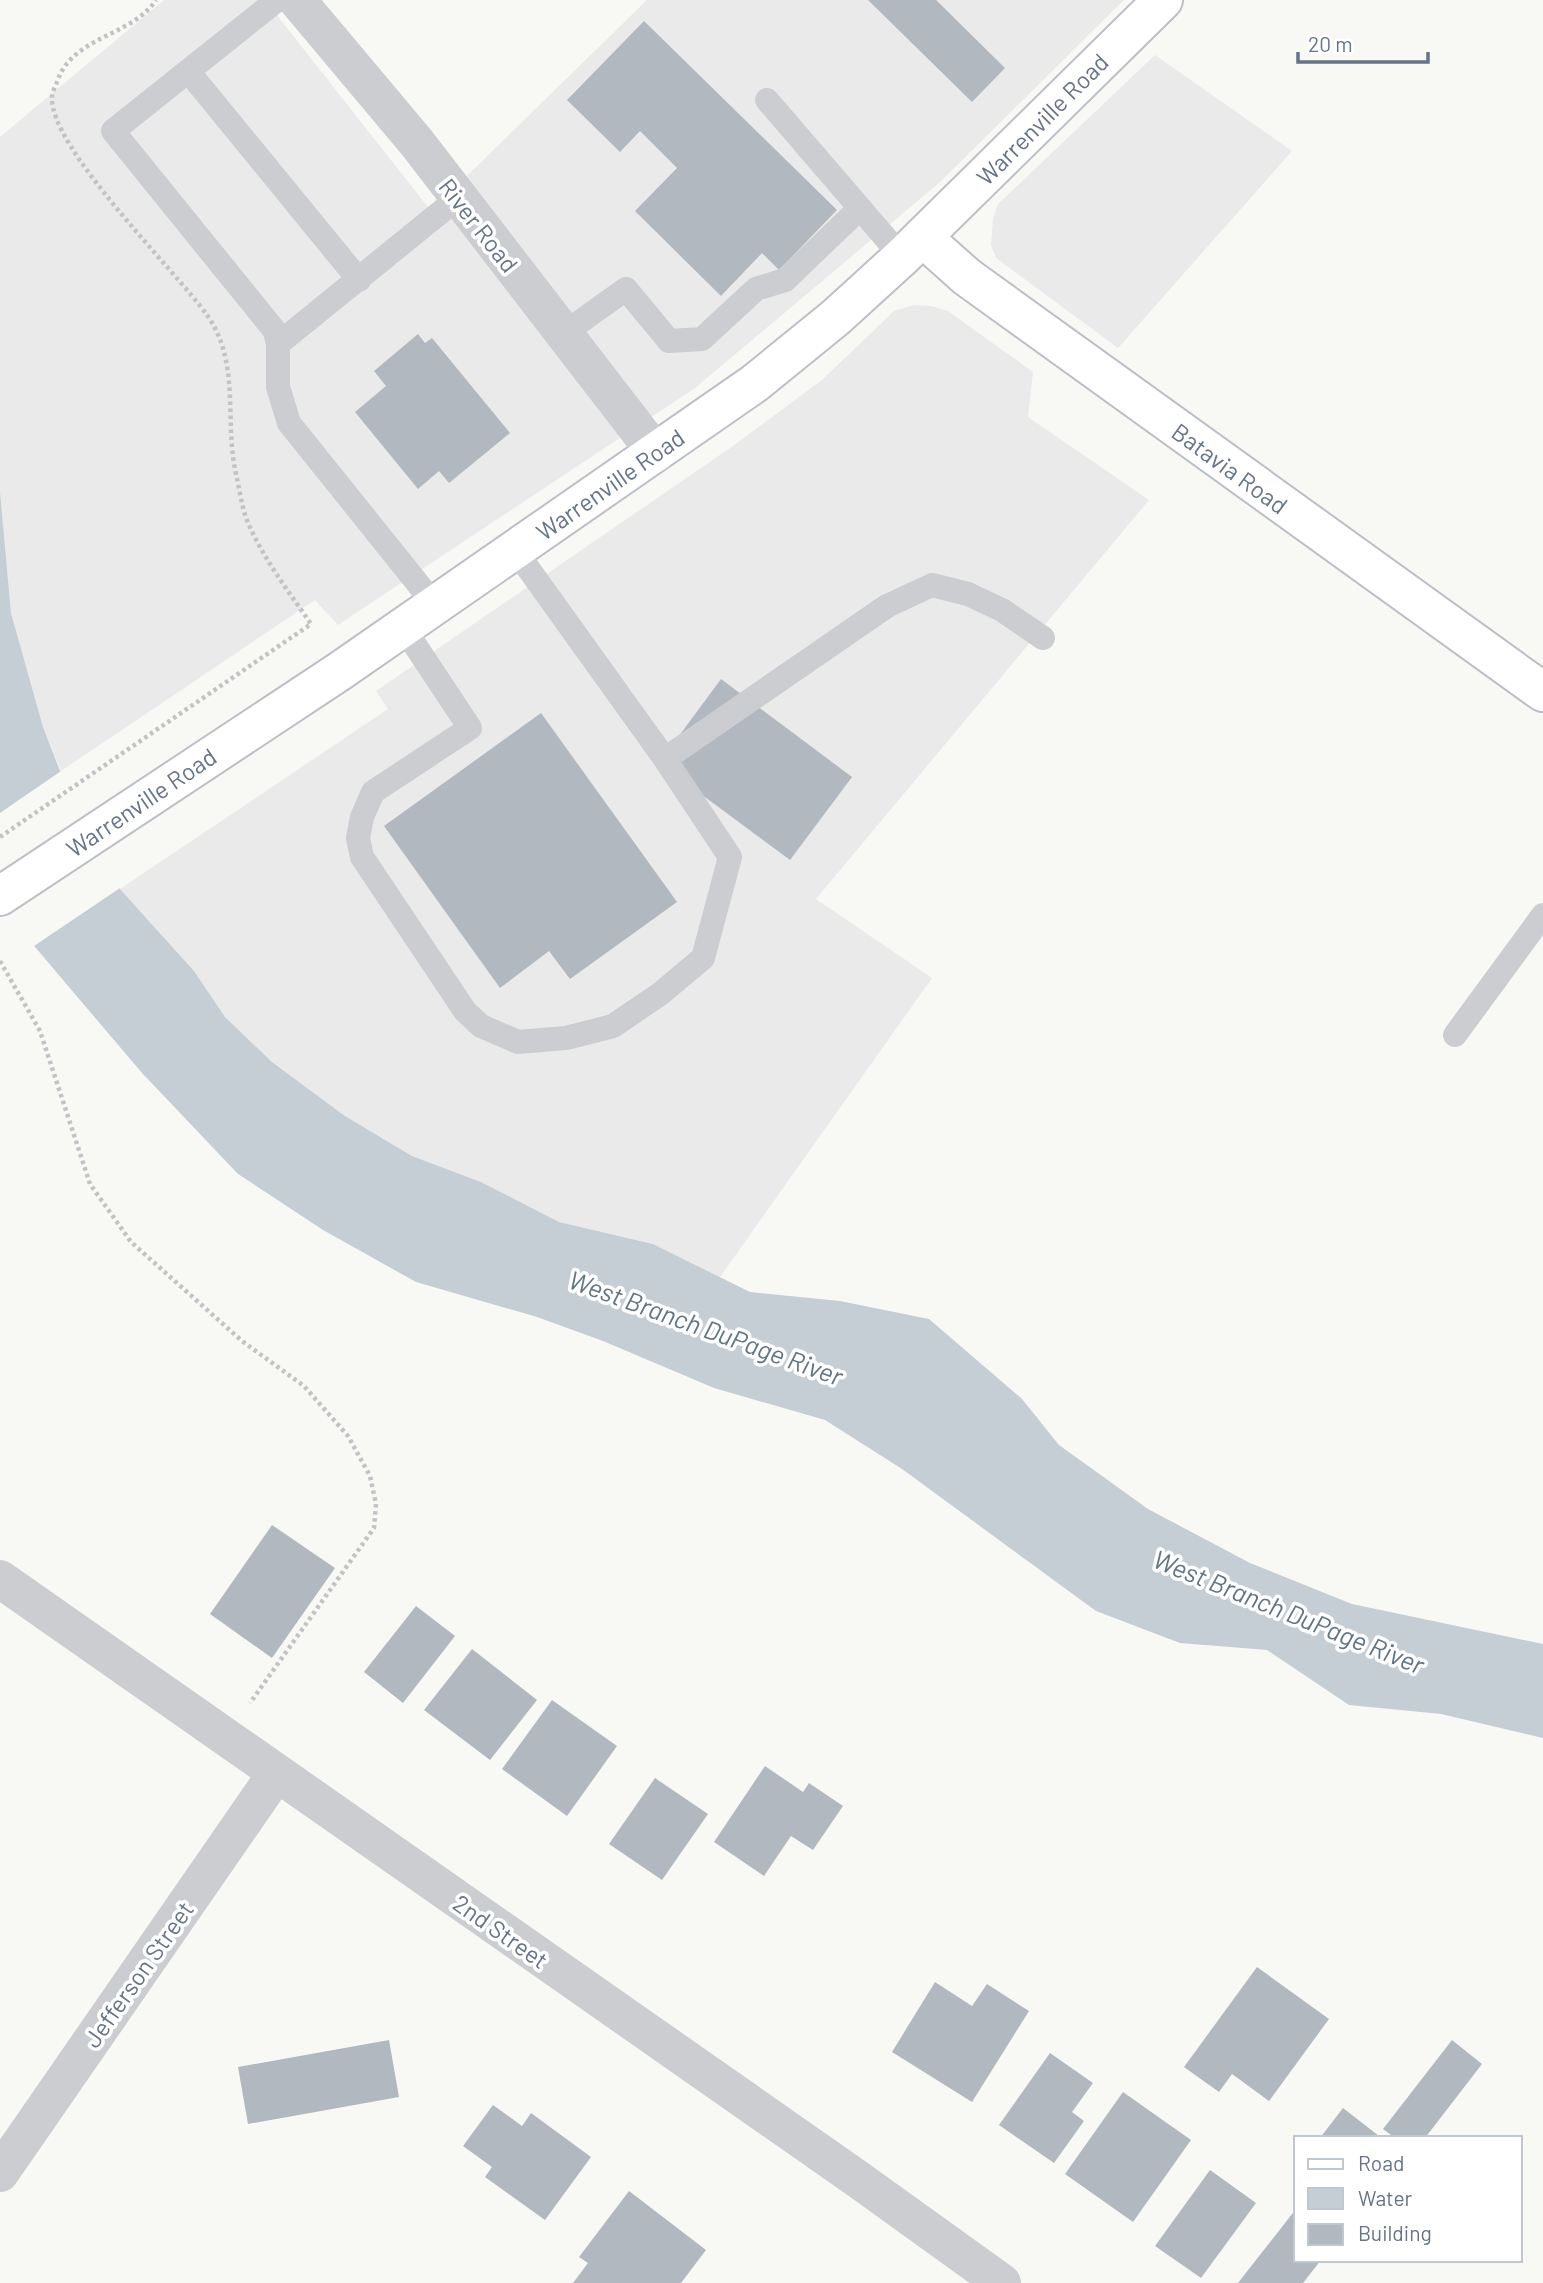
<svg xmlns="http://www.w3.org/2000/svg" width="1543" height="2283" viewBox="0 0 1543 2283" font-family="Barlow,sans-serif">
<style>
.built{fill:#e9eae9}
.water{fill:#c6ced5}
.pier{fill:#f8f9f5}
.building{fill:#b2b8c0}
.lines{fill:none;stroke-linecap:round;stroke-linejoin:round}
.secondary-casing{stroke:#bcc0c6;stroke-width:42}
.path{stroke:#c1c3c6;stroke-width:4.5;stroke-dasharray:3.5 3.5;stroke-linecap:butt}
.service{stroke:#cbcdd1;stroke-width:24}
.minor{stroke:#cbcdd1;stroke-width:38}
.secondary{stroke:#fff;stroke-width:38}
.labels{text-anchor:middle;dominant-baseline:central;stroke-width:7;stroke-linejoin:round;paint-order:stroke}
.street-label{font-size:24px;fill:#657489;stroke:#fff}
.water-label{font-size:26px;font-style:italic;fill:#617684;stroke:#fff}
</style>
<rect width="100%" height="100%" fill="#f8f9f5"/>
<path class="built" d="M 164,0 L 265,0 L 431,211 L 647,0 L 1124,0 L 939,183 L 695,388 L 338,625 L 315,600 L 61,771 L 43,727 L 11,613 L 0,491 L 0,137 Z
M 1155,55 L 1292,151 L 1118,348 L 996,258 L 991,245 L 993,219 L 998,204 Z
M 914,305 L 931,306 L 948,311 L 1033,372 L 1028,417 L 1149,500 L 816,899 L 932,978 L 720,1277 L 653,1244 L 559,1222 L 481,1182 L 412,1156 L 345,1116 L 272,1062 L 225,1017 L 194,971 L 120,889 L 388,709 L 376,691 L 733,446 L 823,379 L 894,311 Z"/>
<path class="water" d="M 0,491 L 11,613 L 43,727 L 78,817 L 120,889 L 194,971 L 225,1017 L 272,1062 L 345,1116 L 412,1156 L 481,1182 L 559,1222 L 653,1244 L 750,1292 L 840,1301 L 929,1319 L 1022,1399 L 1059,1445 L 1148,1509 L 1250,1563 L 1352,1604 L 1543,1644 L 1543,1738 L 1441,1714 L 1349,1705 L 1267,1650 L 1180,1643 L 1096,1611 L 902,1469 L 825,1420 L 714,1388 L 603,1341 L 537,1317 L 416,1282 L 323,1230 L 238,1174 L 142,1073 L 35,947 L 0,898 Z"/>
<path class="pier" d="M 64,769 L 81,815 L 123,886 L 31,948 L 0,904 L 0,813 Z"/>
<path class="building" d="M 868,0 L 936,0 L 1005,68 L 972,102 Z
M 644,21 L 837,210 L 779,270 L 762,253 L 721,296 L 635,211 L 677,168 L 640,131 L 620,152 L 567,100 Z
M 418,334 L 425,343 L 432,338 L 510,433 L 449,483 L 439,471 L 418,489 L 355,412 L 386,386 L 374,371 Z
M 721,679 L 852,777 L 790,860 L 659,763 Z
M 541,713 L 677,902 L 570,979 L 549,951 L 500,988 L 384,826 Z
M 272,1525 L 335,1568 L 272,1658 L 210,1614 Z
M 416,1606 L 455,1636 L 403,1703 L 364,1672 Z
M 472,1649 L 537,1700 L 490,1760 L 424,1710 Z
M 552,1700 L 617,1746 L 567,1816 L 502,1769 Z
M 765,1766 L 803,1792 L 809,1783 L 843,1806 L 813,1850 L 791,1836 L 764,1876 L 714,1842 Z
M 655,1778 L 708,1814 L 662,1880 L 609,1844 Z
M 1257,1967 L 1329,2019 L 1269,2101 L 1232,2074 L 1219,2092 L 1184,2067 Z
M 935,1982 L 972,2006 L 987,1984 L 1029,2011 L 972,2102 L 892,2052 Z
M 389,2040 L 399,2097 L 248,2124 L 238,2067 Z
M 1452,2040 L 1482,2064 L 1425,2138 L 1395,2138 L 1383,2129 Z
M 1050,2053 L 1093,2083 L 1072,2112 L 1084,2121 L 1054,2163 L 999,2125 Z
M 1123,2092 L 1191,2140 L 1133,2222 L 1065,2174 Z
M 493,2105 L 522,2126 L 531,2113 L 591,2157 L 545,2220 L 485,2177 L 492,2167 L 463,2146 Z
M 1343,2108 L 1379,2136 L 1377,2138 L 1320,2138 Z
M 1210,2170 L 1256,2203 L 1201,2278 L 1155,2246 Z
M 629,2191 L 706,2250 L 681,2283 L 573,2283 L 588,2263 L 579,2257 Z
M 1296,2209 L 1296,2260 L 1321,2260 L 1303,2283 L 1238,2283 Z"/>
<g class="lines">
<g class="secondary-casing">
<path id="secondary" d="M 922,237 L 967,277 L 1543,692
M 0,896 L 340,671 L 755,383 L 835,318 L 902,257 L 1163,0"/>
</g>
<path class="path" d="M 0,837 L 311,624 C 289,592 265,561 249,525 C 242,510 240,491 236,474 C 224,421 241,363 207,315 C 175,270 49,147 52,97 C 52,93 55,87 57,82 C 72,36 131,37 156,0
M 0,961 L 40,1031 L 90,1184 L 131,1242 L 242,1341 L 304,1386 L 348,1436 L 370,1476 L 376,1504 L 374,1528 L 250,1703"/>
<path class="service" d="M 277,0 L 113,131 L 275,331 L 278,344 L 278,387 L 289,423 L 435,605
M 188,71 L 359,280
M 767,100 L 902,257
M 563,334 L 626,289 L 669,341 L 702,339 L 756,289 L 785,280 L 859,209
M 278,344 L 458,198
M 403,627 L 470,728 L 373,792 L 362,817 L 358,838 L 362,857 L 465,1011 L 481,1026 L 518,1042 L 566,1038 L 613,1026 L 660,994 L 703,958 L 730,857 L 665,759 L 515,550
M 665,759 L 887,606 L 932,585 L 968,594 L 1002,610 L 1043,638
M 1455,1035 L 1543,915"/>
<path class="minor" d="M 297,0 L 417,143 L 656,453
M 0,1579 L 859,2180 L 1002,2283
M 0,2173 L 276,1774"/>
<use href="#secondary" class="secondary"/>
</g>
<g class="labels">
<g class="street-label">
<text transform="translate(1042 119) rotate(-45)">Warrenville Road</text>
<text transform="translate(479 225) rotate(52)">River Road</text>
<text transform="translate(1230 468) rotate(36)">Batavia Road</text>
<text transform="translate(610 484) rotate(-35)">Warrenville Road</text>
<text transform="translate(141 802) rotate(-34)">Warrenville Road</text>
<text transform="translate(501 1931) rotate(35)">2nd Street</text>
<text transform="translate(138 1974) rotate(-55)">Jefferson Street</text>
</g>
<g class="water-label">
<text transform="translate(706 1327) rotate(20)">West Branch DuPage River</text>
<text transform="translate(1289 1611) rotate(22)">West Branch DuPage River</text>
</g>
</g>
<rect x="1294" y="2136" width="228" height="126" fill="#ffffff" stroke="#c1c7d0" stroke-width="2"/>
<rect x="1308" y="2159" width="35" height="10" fill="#ffffff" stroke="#c1c7d0" stroke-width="2"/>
<text x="1358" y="2171" font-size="21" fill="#657489">Road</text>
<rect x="1308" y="2188" width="35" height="21" fill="#c6ced5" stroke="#c1c7d0" stroke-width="2"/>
<text x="1358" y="2206" font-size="21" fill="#657489">Water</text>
<rect x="1308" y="2224" width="35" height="21" fill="#b2b8c0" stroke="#c1c7d0" stroke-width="2"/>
<text x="1358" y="2241" font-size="21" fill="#657489">Building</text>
<path d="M1298 52v10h130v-10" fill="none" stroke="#657489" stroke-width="3.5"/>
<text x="1308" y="52" font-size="21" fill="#657489" stroke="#ffffff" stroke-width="5" paint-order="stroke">20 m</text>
</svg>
